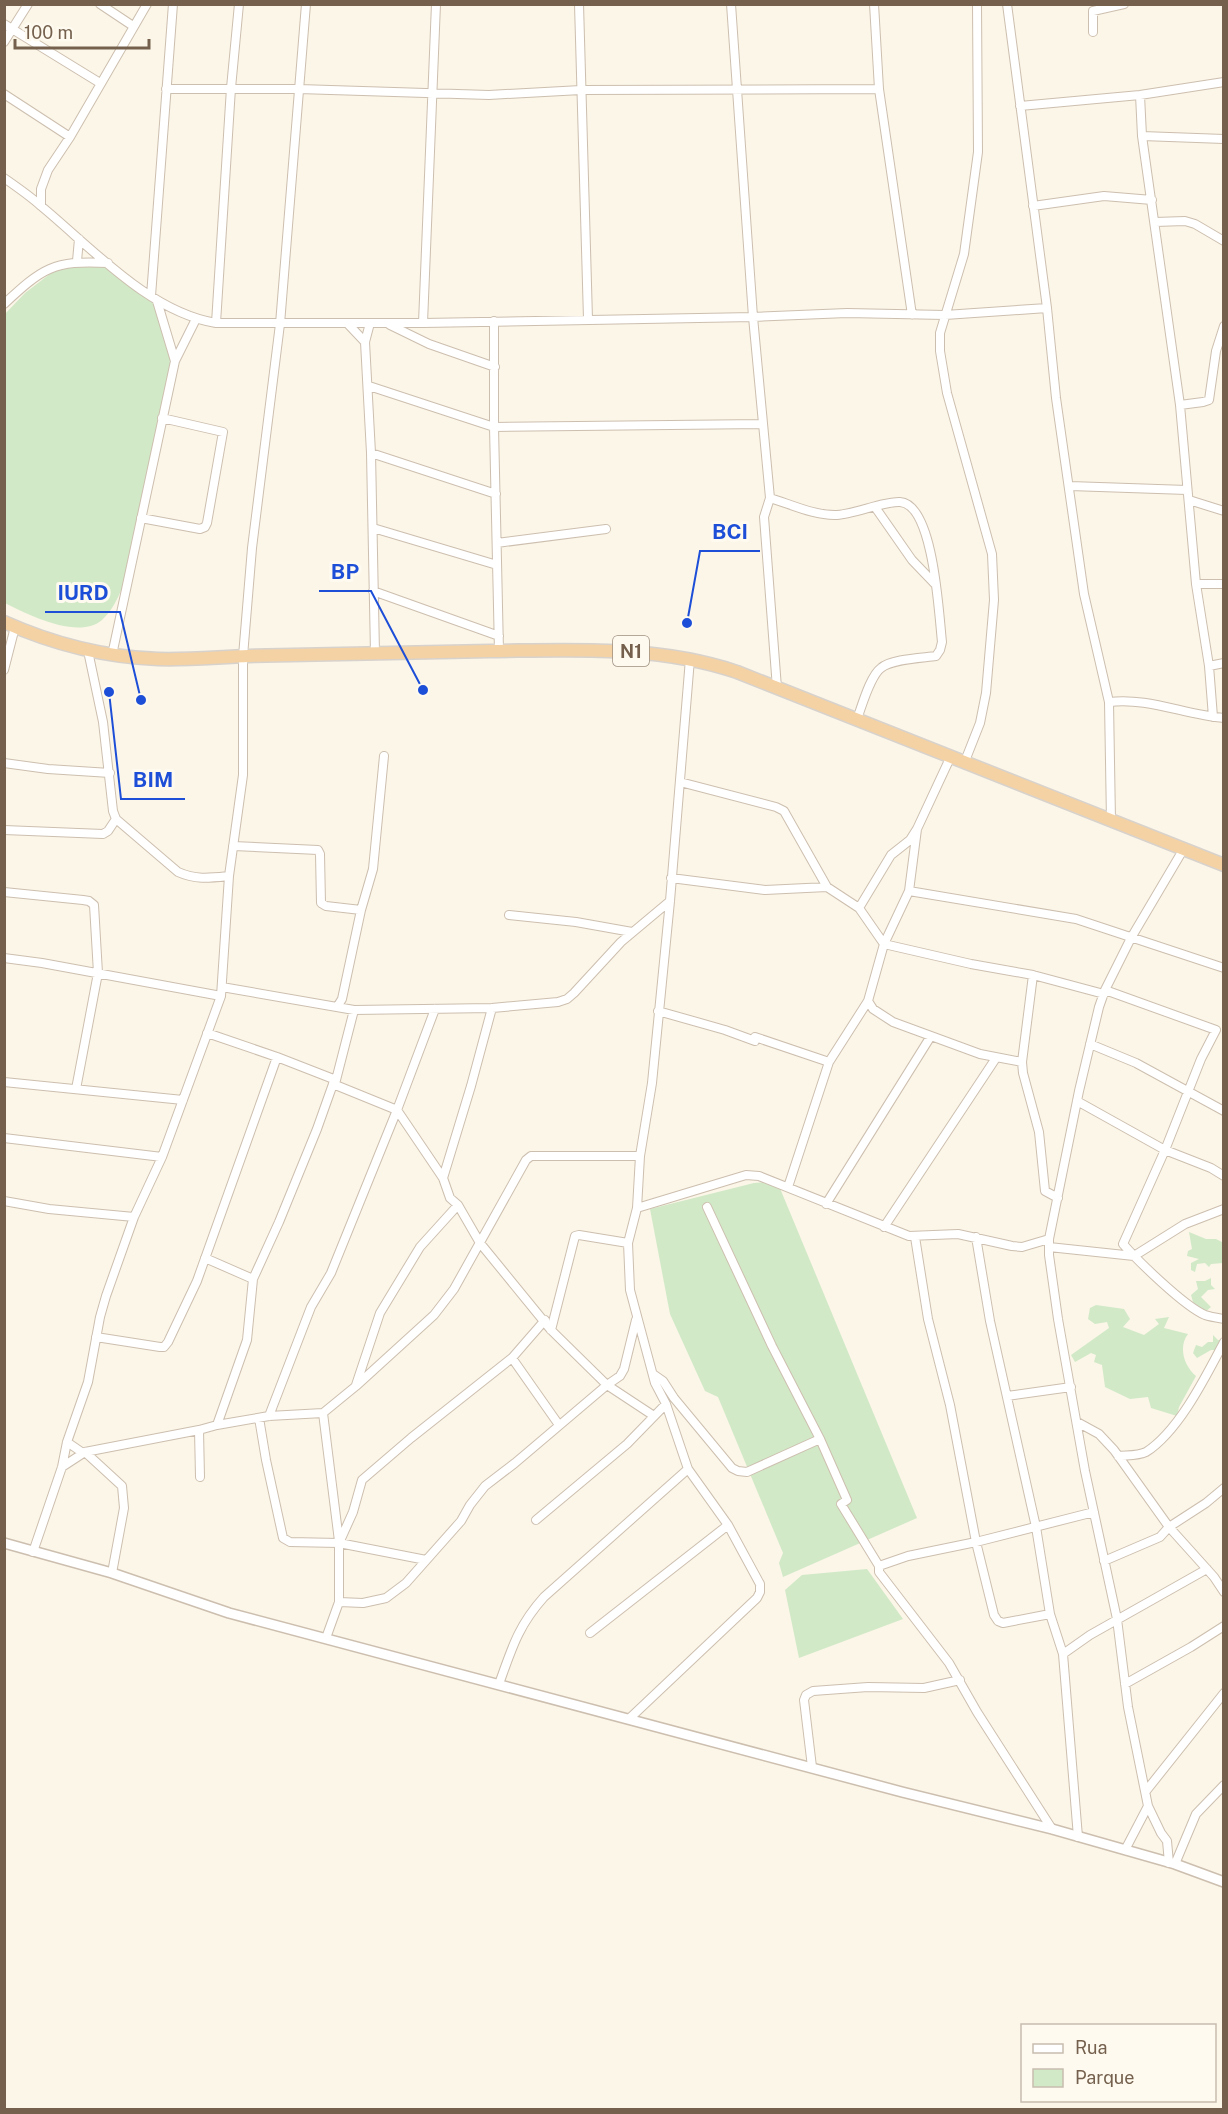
<svg xmlns="http://www.w3.org/2000/svg" width="1228" height="2114" viewBox="0 0 1228 2114" font-family="'Public Sans',sans-serif">
<style>
.green{fill:#d1e9c7}
.lines{fill:none;stroke-linecap:round;stroke-linejoin:round}
.minor-casing{stroke:#cdbfaf;stroke-width:10}
.tertiary-casing{stroke:#cdbfaf;stroke-width:12}
.trunk-casing{stroke:#d8d2cd;stroke-width:15}
.minor{stroke:#fff;stroke-width:8}
.tertiary{stroke:#fff;stroke-width:9}
.trunk{stroke:#f4d2a4;stroke-width:12}
.labels{text-anchor:middle;dominant-baseline:central;stroke-width:6;stroke-linejoin:round;paint-order:stroke}
.shield{fill:#fefaef;stroke:#9d8e7e;stroke-width:1.5}
.shield-label{font-size:18px;font-weight:bold;fill:#74604d}
.leader{fill:none;stroke:#1d4ed8;stroke-width:2}
.callout-dot{fill:#1d4ed8;stroke:#fefaef;stroke-width:2}
.callout-label{font-size:21px;text-anchor:middle;font-weight:bold;fill:#1d4ed8;stroke:#fefaef;stroke-width:6;stroke-linejoin:round;paint-order:stroke}
</style>
<rect width="100%" height="100%" fill="#fbf6e8"/>
<path class="green" d="M 90,264 L 108,267 L 154,304 L 172,362 L 124,584 C 118,597 113,610 102,620 C 79,640 28,615 5,603 L 5,314 L 25,293 L 55,270 Z
M 769,1182 L 779,1186 L 917,1518 L 783,1577 L 779,1563 L 783,1553 L 718,1397 L 705,1391 L 670,1314 L 650,1209 L 754,1183 Z
M 1189,1232 L 1206,1239 L 1216,1239 L 1222,1242 L 1223,1263 L 1211,1264 L 1209,1267 L 1205,1263 L 1197,1264 L 1195,1272 L 1191,1270 L 1191,1263 L 1199,1259 L 1187,1256 L 1188,1251 L 1192,1249 Z
M 1211,1278 L 1211,1285 L 1215,1289 L 1208,1290 L 1201,1297 L 1211,1307 L 1205,1312 L 1193,1302 L 1191,1295 L 1198,1289 L 1196,1281 L 1205,1281 Z
M 1096,1305 L 1124,1309 L 1130,1319 L 1123,1327 L 1144,1335 L 1159,1324 L 1155,1319 L 1169,1317 L 1164,1328 L 1188,1334 C 1178,1347 1184,1366 1196,1376 L 1179,1407 L 1177,1416 L 1151,1408 L 1148,1397 L 1130,1399 L 1105,1387 L 1102,1365 L 1094,1362 L 1096,1355 L 1091,1353 L 1075,1362 L 1071,1355 L 1109,1328 L 1107,1322 L 1095,1324 L 1088,1319 L 1090,1308 Z
M 1213,1335 L 1218,1340 L 1221,1340 L 1218,1350 L 1211,1350 L 1197,1358 L 1193,1353 L 1196,1345 L 1202,1347 L 1208,1342 L 1213,1342 Z
M 867,1569 L 903,1619 L 799,1658 L 785,1590 L 802,1575 Z"/>
<g class="lines">
<g class="minor-casing">
<path id="minor" d="M 100,4 L 133,26
M 579,4 L 588,319
M 731,4 L 753,317 L 770,498 L 764,517 L 777,688
M 874,4 L 879,89 L 912,315
M 1007,4 L 1047,308 L 1056,398 L 1084,594 L 1109,702 L 1111,821
M 4,24 L 100,83
M 1093,32 L 1093,11 L 1124,4
M 4,42 L 28,4
M 166,89 L 299,89 L 489,95 L 581,90 L 879,89
M 4,94 L 70,137
M 1140,95 L 1142,136 L 1180,405 L 1196,584 L 1209,666 L 1213,717
M 1020,106 L 1140,95 L 1224,82
M 1142,136 L 1224,139
M 4,178 C 17,187 30,196 41,206 C 92,248 149,312 216,323 L 423,323 L 753,317 L 847,313 L 945,315 L 1047,308
M 41,205 L 41,189 L 48,170 L 70,137 L 147,4
M 1033,206 L 1104,196 L 1152,200
M 1155,222 L 1185,221 L 1195,224 L 1224,241
M 77,261 L 79,239
M 151,296 L 173,4
M 157,301 L 175,361
M 4,304 C 43,268 53,260 108,263
M 494,321 L 494,427 L 499,651
M 216,323 L 231,88 L 239,4
M 370,323 L 365,342 L 371,453 L 375,653
M 423,323 L 436,4
M 348,324 L 365,342
M 390,325 L 429,344 L 495,367
M 369,386 L 494,427 L 763,424
M 1180,405 L 1203,402 L 1209,400 L 1216,351 L 1224,326
M 371,453 L 496,494
M 1070,486 L 1187,490
M 770,498 C 790,504 815,516 837,515 C 855,514 884,501 900,502 C 934,504 939,616 942,642 L 940,650 L 936,656 C 921,658 891,659 881,668 C 870,676 862,706 857,719
M 1189,500 L 1224,511
M 875,507 L 912,560 L 935,584
M 141,518 L 200,529 L 205,527 L 207,523 L 223,432 L 162,418
M 373,528 L 497,565
M 497,543 L 606,529
M 1196,584 L 1224,584
M 373,591 L 499,636
M 88,651 L 103,722 L 113,811 L 116,819 L 178,872 C 196,880 210,878 229,876
M 112,655 L 175,361 L 196,319
M 1209,666 L 1224,663
M 4,670 L 15,627
M 1109,702 C 1148,697 1185,715 1224,718
M 965,761 L 980,723 L 986,693 L 994,600 L 992,554 L 947,393 L 940,351 L 940,333 L 964,254 L 978,152 L 977,4
M 4,763 L 48,769 L 110,773
M 680,782 L 776,807 L 784,811 L 827,887 L 859,908 L 884,944 L 971,964 L 1033,975 L 1104,994
M 4,830 L 103,834 L 108,831 L 116,819
M 233,846 L 318,850 L 320,854 L 321,903 L 326,906 L 361,910
M 671,878 L 765,890 L 827,887
M 909,891 L 1076,919 L 1224,968
M 4,892 L 83,900 L 89,901 L 94,905 L 98,973 L 76,1089
M 859,908 L 891,855 L 910,840 L 917,829 L 951,756
M 509,915 L 576,922 L 632,932
M 4,958 L 42,963 L 221,996
M 1033,975 L 1022,1062 L 1023,1073 L 1039,1132 L 1045,1191 L 1058,1198
M 222,987 L 354,1010 L 492,1008 L 558,1002 L 567,999 L 574,993 L 621,942 L 670,901
M 1105,990 L 1216,1030 L 1201,1059 L 1165,1150 L 1123,1244 C 1138,1261 1184,1306 1205,1315 C 1211,1317 1218,1318 1224,1319
M 868,1001 L 873,1009 L 893,1022 L 980,1054 L 1022,1062
M 337,1007 L 342,999 L 361,910 L 373,869 L 384,756
M 658,1011 L 725,1030 L 755,1041 L 755,1037 L 829,1062
M 207,1033 L 277,1057 L 336,1080 L 333,1084 L 397,1110 L 443,1178 L 450,1198 L 458,1205 L 480,1243 L 551,1330 L 607,1385 L 654,1416
M 1090,1044 L 1136,1063 L 1224,1111
M 336,1080 L 354,1010
M 4,1082 L 183,1100
M 1077,1101 L 1165,1150 L 1211,1168 L 1224,1176
M 4,1138 L 162,1157
M 443,1178 L 471,1086 L 492,1008
M 788,1187 L 829,1062 L 868,1001 L 884,944 L 909,891 L 917,829
M 4,1201 L 49,1209 L 134,1217
M 826,1204 L 931,1036
M 707,1207 L 772,1346 L 820,1439 L 847,1500 L 841,1504 L 879,1566 L 879,1572 L 949,1663 L 977,1712 L 1052,1829
M 637,1208 L 746,1175 L 759,1176 L 909,1236 L 958,1234 L 1012,1246 L 1022,1247 L 1049,1239
M 884,1227 L 996,1058
M 915,1237 L 928,1319 L 950,1405 L 976,1542 L 994,1615 L 998,1621 L 1003,1623 L 1050,1614
M 976,1237 L 990,1321 L 1036,1527 L 1050,1614 L 1063,1654 L 1078,1837
M 1049,1247 L 1134,1256 L 1185,1224 L 1224,1209
M 205,1258 L 253,1279
M 551,1330 L 575,1236 L 579,1235 L 628,1243
M 96,1337 L 160,1347 L 164,1347 L 168,1342 L 197,1281 L 277,1057
M 512,1358 L 559,1425
M 653,1374 L 663,1381 L 674,1398 L 732,1468 L 738,1471 L 747,1472 L 820,1439
M 356,1385 L 380,1313 L 420,1247 L 458,1205
M 1007,1396 L 1071,1387
M 323,1413 L 339,1541
M 269,1416 L 311,1307 L 331,1273 L 397,1110 L 435,1009
M 259,1418 L 266,1460 L 283,1538 L 290,1542 L 339,1543 L 426,1560
M 1077,1422 L 1099,1434 L 1114,1450 L 1169,1527 L 1214,1577 L 1224,1592
M 217,1425 L 247,1340 L 253,1279 L 279,1222 L 317,1129 L 333,1084
M 199,1430 L 200,1477
M 67,1442 L 83,1453
M 85,1452 L 122,1486 L 124,1508 L 112,1573
M 1118,1456 C 1127,1455 1138,1456 1146,1452 C 1179,1431 1206,1376 1224,1342
M 62,1467 L 85,1452 L 199,1430 L 217,1425 L 269,1416 L 323,1413 L 356,1386 L 434,1315 L 454,1289 L 526,1160 L 531,1156 L 640,1156
M 536,1520 L 627,1444 L 666,1404
M 33,1552 L 62,1467 L 67,1442 L 88,1382 L 100,1317 L 106,1296 L 134,1217 L 162,1157 L 221,996 L 229,876 L 243,775 L 243,656 L 252,548 L 280,324 L 306,4
M 1104,1561 L 1160,1537 L 1169,1527 L 1206,1503 L 1224,1488
M 879,1566 L 908,1556 L 976,1542 L 1094,1512
M 339,1602 L 339,1543 L 353,1512 L 362,1480 L 411,1438 L 512,1358 L 545,1320
M 590,1633 L 728,1525
M 326,1638 L 339,1602 L 363,1603 L 386,1598 L 406,1583 L 461,1521 L 470,1505 L 485,1486 L 515,1463 L 607,1385 L 620,1376 L 624,1369 L 636,1320
M 1063,1654 L 1090,1635 L 1207,1569
M 499,1684 C 512,1648 518,1626 544,1597 L 688,1469
M 1125,1684 L 1191,1647 L 1224,1626
M 630,1718 L 757,1598 L 760,1592 L 760,1584 L 728,1525 L 688,1469 L 666,1404 L 655,1383 L 630,1290 L 628,1243 L 637,1208 L 640,1156 L 652,1083 L 670,901 L 690,659
M 812,1767 L 804,1700 L 806,1695 L 813,1691 L 868,1687 L 924,1688 L 960,1680
M 1146,1791 L 1224,1693
M 1125,1850 L 1148,1806
M 1169,1863 L 1167,1841 L 1161,1833 L 1148,1806 L 1128,1707 L 1117,1619 L 1085,1471 L 1058,1319 L 1049,1255 L 1049,1239 L 1079,1091 L 1099,1007 L 1105,990 L 1131,938 L 1183,850
M 1175,1864 L 1196,1814 L 1224,1785"/>
</g>
<g class="tertiary-casing">
<path id="tertiary" d="M 4,1543 L 112,1573 L 229,1613 L 902,1792 L 1052,1829 L 1175,1864 L 1224,1882"/>
</g>
<g class="trunk-casing">
<path id="trunk" d="M 4,622 C 53,644 104,657 158,659 C 188,660 218,657 249,656 C 329,654 409,653 490,651 C 573,650 657,645 737,672 L 1224,865"/>
</g>
<use href="#minor" class="minor"/>
<use href="#tertiary" class="tertiary"/>
<use href="#trunk" class="trunk"/>
</g>
<g class="labels">
<rect class="shield" x="613" y="636" width="36" height="30" rx="4.5"/>
<g class="shield-label">
<text x="631" y="651">N1</text>
</g>
</g>
<path class="leader" d="M687 623L700 551H760M423 690L371 591H319M141 700L120 612H45M109 692L121 799H185"/>
<g class="callout-dot">
<circle cx="687" cy="623" r="6"/>
<circle cx="423" cy="690" r="6"/>
<circle cx="141" cy="700" r="6"/>
<circle cx="109" cy="692" r="6"/>
</g>
<g class="callout-label">
<text x="730" y="539">BCI</text>
<text x="345" y="579">BP</text>
<text x="83" y="600">IURD</text>
<text x="153" y="787">BIM</text>
</g>
<rect width="1228" height="2114" fill="none" stroke="#74604d" stroke-width="12"/>
<rect x="1021" y="2024" width="195" height="78" fill="#fefaef" stroke="#c7bcae" stroke-width="1.5"/>
<rect x="1033" y="2044" width="30" height="9" fill="#ffffff" stroke="#c7bcae" stroke-width="1.5"/>
<text x="1075" y="2054" font-size="18" fill="#74604d">Rua</text>
<rect x="1033" y="2069" width="30" height="18" fill="#d1e9c7" stroke="#c7bcae" stroke-width="1.5"/>
<text x="1075" y="2084" font-size="18" fill="#74604d">Parque</text>
<path d="M15 39v9h134v-9" fill="none" stroke="#74604d" stroke-width="3"/>
<text x="24" y="39" font-size="18" fill="#74604d" stroke="#fefaef" stroke-width="4.5" paint-order="stroke">100 m</text>
</svg>
